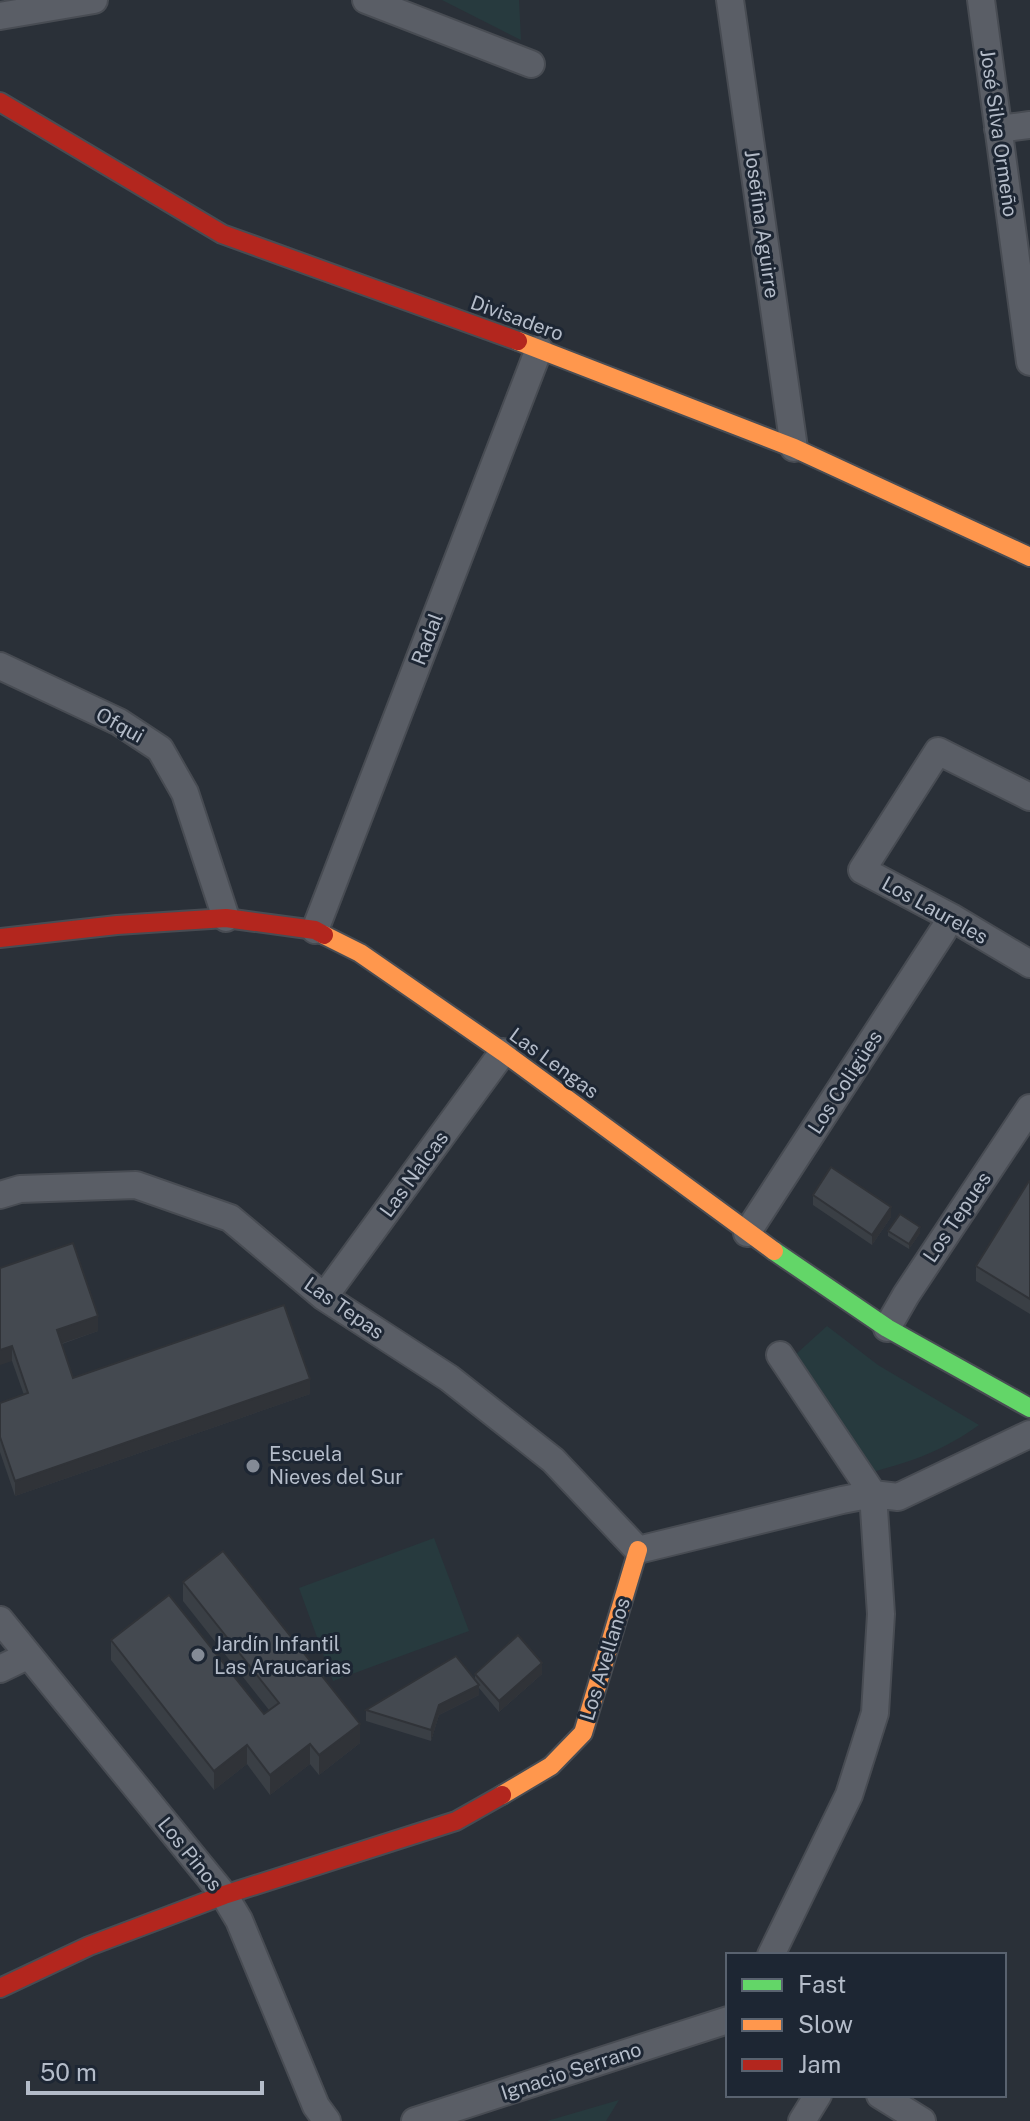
<svg xmlns="http://www.w3.org/2000/svg" width="1030" height="2121" viewBox="0 0 1030 2121" font-family="'Public Sans',sans-serif">
<style>
.green{fill:#273a3e}
.lines{fill:none;stroke-linecap:round;stroke-linejoin:round}
.street-casing{stroke:#484c53;stroke-width:30}
.fast-casing{stroke:#484c53;stroke-width:22}
.slow-casing{stroke:#484c53;stroke-width:22}
.jam-casing{stroke:#484c53;stroke-width:22}
.street{stroke:#5a5e66;stroke-width:26}
.fast{stroke:#63d668;stroke-width:18}
.slow{stroke:#ff974d;stroke-width:18}
.jam{stroke:#b3261e;stroke-width:18}
.wall{fill:#3a3f45}
.shaded-wall{fill:#303338}
.building{fill:#444950;stroke:#303338;stroke-width:2}
.poi-dot{fill:#848b96;stroke:#1d2633;stroke-width:3}
.labels{text-anchor:middle;dominant-baseline:central;stroke-width:6;stroke-linejoin:round;paint-order:stroke}
.street-label{font-size:20px;fill:#b4bcc9;stroke:#1d2633}
.poi-label{font-size:20px;fill:#b4bcc9;stroke:#1d2633;text-anchor:start}
</style>
<rect width="100%" height="100%" fill="#2a3038"/>
<path class="green" d="M 442,0 L 519,0 L 521,40 Z
M 827,1326 L 878,1365 L 979,1425 C 944,1450 914,1461 872,1472 L 795,1355 Z
M 434,1538 L 469,1631 L 333,1681 L 299,1588 Z
M 619,2100 L 606,2121 L 547,2121 Z"/>
<g class="lines">
<g class="street-casing">
<path id="street" d="M 366,0 L 531,64
M 730,0 L 794,448
M 981,0 L 1030,362
M 0,16 L 94,0
M 998,129 L 1030,125
M 0,666 L 119,722 L 160,749 L 185,793 L 226,918
M 1030,797 L 938,751 L 862,870 L 951,917 L 1030,964
M 315,930 L 539,349
M 0,1195 L 20,1189 L 136,1185 L 230,1218 L 324,1297 L 449,1378 L 553,1460 L 638,1550 L 842,1500 L 873,1494 L 898,1497 L 1030,1434
M 747,1233 L 943,931
M 324,1297 L 503,1052
M 887,1328 L 906,1295 L 1030,1108
M 0,1620 L 224,1895 L 239,1920 L 316,2106 L 327,2121
M 0,1669 L 27,1656
M 771,1955 L 849,1795 L 875,1713 L 881,1614 L 873,1494 L 780,1355
M 880,2095 L 922,2121
M 415,2121 L 728,2020
M 802,2121 L 818,2095"/>
</g>
<g class="fast-casing">
<path id="fast" d="M 774,1251 L 887,1328 L 1030,1408"/>
</g>
<g class="slow-casing">
<path id="slow" d="M 518,341 L 794,448 L 1030,557
M 324,935 L 360,953 L 503,1052 L 774,1251
M 502,1795 L 551,1766 L 583,1733 L 638,1550"/>
</g>
<g class="jam-casing">
<path id="jam" d="M 0,102 L 222,234 L 518,341
M 0,938 L 117,925 L 226,918 L 315,930 L 324,935
M 0,1988 L 89,1946 L 224,1895 L 456,1821 L 502,1795"/>
</g>
<use href="#street" class="street"/>
<use href="#fast" class="fast"/>
<use href="#slow" class="slow"/>
<use href="#jam" class="jam"/>
</g>
<path class="wall" d="M 1030,1182 L 1030,1314 L 976,1281 L 976,1266 Z
M 813,1195 L 891,1217 L 872,1245 L 813,1205 Z
M 888,1231 L 920,1233 L 909,1249 L 888,1236 Z
M 0,1268 L 98,1331 L 62,1344 L 73,1378 L 310,1394 L 15,1496 L 0,1452 L 0,1403 L 24,1395 L 12,1361 Z
M 183,1582 L 360,1743 L 319,1775 L 310,1764 L 270,1795 L 247,1764 L 214,1790 L 111,1660 L 111,1640 L 264,1714 L 269,1710 L 183,1601 Z
M 475,1674 L 542,1674 L 499,1712 L 479,1688 L 479,1695 L 439,1715 L 431,1741 L 366,1721 L 366,1710 L 475,1680 Z"/>
<path class="shaded-wall" d="M 891,1207 L 891,1217 L 872,1245 L 872,1235 Z
M 920,1227 L 920,1233 L 909,1249 L 909,1244 Z
M 98,1316 L 98,1331 L 57,1345 L 57,1330 Z
M 12,1346 L 12,1361 L 0,1365 L 0,1350 Z
M 310,1379 L 310,1394 L 15,1496 L 15,1481 Z
M 542,1663 L 542,1674 L 499,1712 L 499,1701 Z
M 479,1685 L 479,1695 L 439,1715 L 431,1741 L 431,1730 L 439,1705 Z
M 360,1724 L 360,1743 L 319,1775 L 319,1755 Z
M 310,1744 L 310,1764 L 270,1795 L 270,1775 Z
M 247,1745 L 247,1764 L 214,1790 L 214,1771 Z"/>
<path class="building" d="M 831,1167 L 891,1207 L 872,1235 L 813,1195 Z
M 1029,1181 L 1030,1182 L 1030,1299 L 976,1266 Z
M 900,1214 L 920,1227 L 909,1244 L 888,1231 Z
M 73,1243 L 98,1316 L 57,1330 L 73,1378 L 284,1305 L 310,1379 L 15,1481 L 0,1437 L 0,1403 L 28,1393 L 12,1346 L 0,1350 L 0,1268 Z
M 223,1551 L 360,1724 L 319,1755 L 310,1744 L 270,1775 L 247,1745 L 214,1771 L 111,1640 L 169,1595 L 264,1714 L 279,1703 L 183,1582 Z
M 518,1635 L 542,1663 L 499,1701 L 475,1674 Z
M 456,1656 L 479,1685 L 439,1705 L 431,1730 L 366,1710 Z"/>
<g class="poi-dot">
<circle cx="253" cy="1466" r="8"/>
<circle cx="198" cy="1655" r="8"/>
</g>
<g class="labels">
<g class="street-label">
<text transform="translate(999 133) rotate(82)">José Silva Ormeño</text>
<text transform="translate(762 224) rotate(82)">Josefina Aguirre</text>
<text transform="translate(517 318) rotate(20)">Divisadero</text>
<text transform="translate(427 639) rotate(-69)">Radal</text>
<text transform="translate(120 725) rotate(29)">Ofqui</text>
<text transform="translate(935 910) rotate(29)">Los Laureles</text>
<text transform="translate(554 1063) rotate(36)">Las Lengas</text>
<text transform="translate(845 1082) rotate(-57)">Los Coligües</text>
<text transform="translate(414 1174) rotate(-54)">Las Nalcas</text>
<text transform="translate(957 1217) rotate(-56)">Los Tepues</text>
<text transform="translate(344 1308) rotate(35)">Las Tepas</text>
<text transform="translate(605 1659) rotate(-73)">Los Avellanos</text>
<text transform="translate(190 1854) rotate(51)">Los Pinos</text>
<text transform="translate(571 2071) rotate(-18)">Ignacio Serrano</text>
</g>
<g class="poi-label">
<text x="269" y="1454">Escuela<tspan x="269" dy="23">Nieves del Sur</tspan></text>
<text x="214" y="1644">Jardín Infantil<tspan x="214" dy="23">Las Araucarias</tspan></text>
</g>
</g>
<rect x="726" y="1953" width="280" height="144" fill="#1d2633" stroke="#59626f" stroke-width="2"/>
<rect x="742" y="1979" width="40" height="12" fill="#63d668" stroke="#59626f" stroke-width="2"/>
<text x="798" y="1993" font-size="24" fill="#b4bcc9">Fast</text>
<rect x="742" y="2019" width="40" height="12" fill="#ff974d" stroke="#59626f" stroke-width="2"/>
<text x="798" y="2033" font-size="24" fill="#b4bcc9">Slow</text>
<rect x="742" y="2059" width="40" height="12" fill="#b3261e" stroke="#59626f" stroke-width="2"/>
<text x="798" y="2073" font-size="24" fill="#b4bcc9">Jam</text>
<path d="M28 2081v12h234v-12" fill="none" stroke="#b4bcc9" stroke-width="4"/>
<text x="40" y="2081" font-size="24" fill="#b4bcc9" stroke="#1d2633" stroke-width="6" paint-order="stroke">50 m</text>
</svg>
